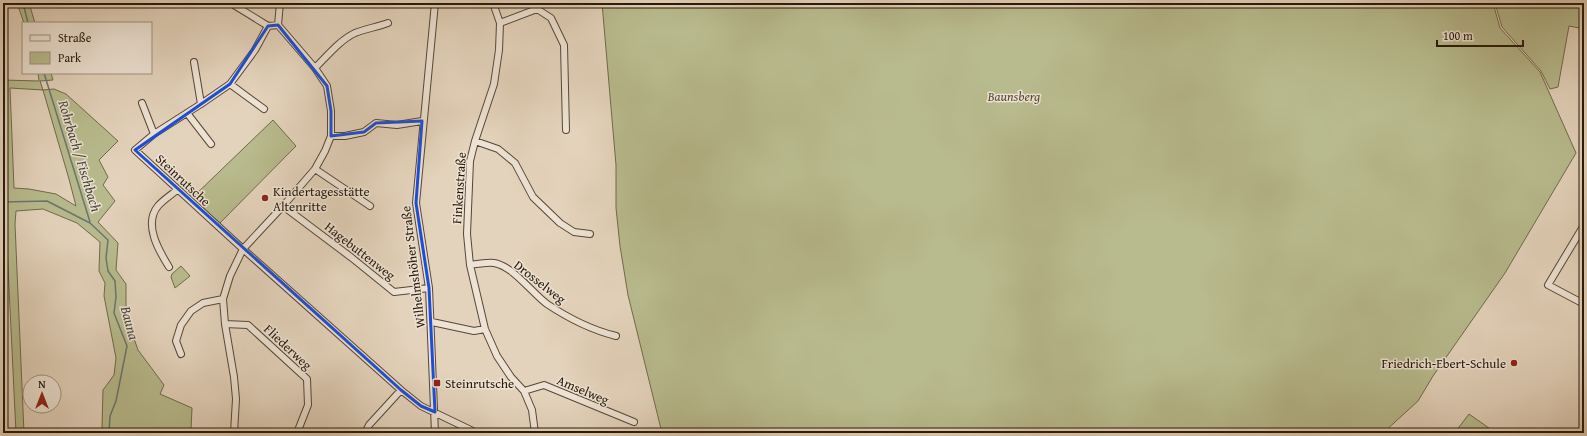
<svg xmlns="http://www.w3.org/2000/svg" width="1587" height="436" viewBox="0 0 1587 436" font-family="'Gentium Book Plus',serif">
<style>
.green{fill:#b8bb8e;stroke:#706a4c;fill-rule:evenodd}
.lines{fill:none;stroke-linecap:round;stroke-linejoin:round}
.stream{stroke:#6a7770;stroke-width:1.5}
.minor-casing{stroke:#564736;stroke-width:8}
.minor{stroke:#ede2d3;stroke-width:6}
.marked{fill:none;stroke:#1d4ed8;stroke-width:3;stroke-linejoin:round}
.poi-dot{fill:#8f2418;stroke:#ede2d3;stroke-width:1.5}
.labels{text-anchor:middle;dominant-baseline:central;stroke-width:3;stroke-linejoin:round;paint-order:stroke}
.park-label{font-size:13px;font-style:italic;fill:#524931;stroke:#ede2d3}
.street-label{font-size:13px;fill:#271809;stroke:#ede2d3}
.poi-label{font-size:13px;fill:#271809;stroke:#ede2d3;text-anchor:start}
.water-label{font-size:14px;font-style:italic;fill:#48483d;stroke:#ede2d3}
</style>
<rect width="100%" height="100%" fill="#e4d3bc"/>
<filter id="stains"><feTurbulence type="fractalNoise" baseFrequency=".005" numOctaves="4"/><feColorMatrix values="0 0 0 0 .2 0 0 0 0 .09 0 0 0 0 .02 0 0 0 .5 -.17"/></filter>
<radialGradient id="worn" r=".72"><stop offset=".6" stop-color="#630" stop-opacity="0"/><stop offset="1" stop-color="#630" stop-opacity=".3"/></radialGradient>
<path class="green" d="M 17,3 L 29,3 L 35,23 L 24,23 Z
M 602,3 L 1493,3 L 1500,28 L 1540,72 L 1576,153 L 1505,273 L 1433,376 L 1418,401 L 1383,433 L 662,433 L 628,295 L 620,246 L 616,208 L 616,165 Z
M 1495,3 L 1584,3 L 1584,29 L 1569,26 L 1558,87 L 1550,89 L 1541,71 L 1502,27 Z
M 38,73 L 51,73 L 53,80 L 40,81 L 43,90 L 54,89 L 66,94 L 118,141 L 99,160 L 108,177 L 103,185 L 115,201 L 98,222 L 118,243 L 116,270 L 126,284 L 126,306 L 130,327 L 138,350 L 164,385 L 160,394 L 192,408 L 191,430 L 193,433 L 104,433 L 102,427 L 103,390 L 114,375 L 116,358 L 104,296 L 105,283 L 99,271 L 100,242 L 77,223 L 43,209 L 16,211 L 15,224 L 24,433 L 16,433 L 6,225 L 3,217 L 3,188 L 5,188 L 3,80 L 39,81 ZM 10,88 L 43,90 L 69,179 L 76,206 L 56,194 L 29,189 L 14,188 Z
M 273,120 L 296,146 L 219,224 L 192,198 Z
M 181,266 L 190,276 L 175,288 L 171,277 L 172,274 Z
M 1469,414 L 1496,433 L 1459,433 L 1456,431 Z"/>
<g class="lines">
<path class="stream" d="M 23,3 L 28,23
M 44,73 L 90,222
M 3,202 L 47,201 L 90,223 L 108,240 L 106,258 L 108,271 L 115,281 L 116,297 L 114,313 L 127,346 L 116,401 L 110,416 L 109,433"/>
<g class="minor-casing">
<path id="minor" d="M 435,3 L 416,203 L 429,288 L 435,433
M 493,3 L 500,23 L 499,50 L 494,84 L 475,141 L 470,161 L 467,234 L 470,265 L 485,329 L 497,356 L 511,377 L 524,391 L 532,410 L 535,433
M 234,5 L 268,26
M 500,23 L 537,9 L 551,18 L 564,45 L 566,130
M 278,25 L 268,26 L 255,50 L 230,84 L 201,104 L 154,134 L 135,150 L 243,249 L 401,390 L 421,406 L 477,433
M 194,62 L 201,104
M 315,68 C 327,56 340,40 355,33 C 365,29 377,27 388,23
M 230,84 L 264,109
M 142,103 L 154,134
M 187,113 L 211,144
M 331,136 L 345,136 L 364,132 L 376,123 L 397,125 L 422,121
M 475,141 L 498,149 L 515,163 L 533,197 L 560,223 L 574,232 L 590,234
M 1584,157 L 1584,162
M 315,169 L 370,206
M 283,206 L 352,258 L 394,292 L 429,288
M 1584,225 L 1548,285 L 1584,304
M 470,265 C 477,264 487,262 494,263 C 513,266 532,293 547,304 C 568,318 592,330 616,336
M 169,267 C 159,251 143,224 158,206 C 163,200 171,195 177,190
M 432,322 L 474,331 L 485,329
M 225,324 L 248,325 L 307,379 L 308,405 L 297,433
M 181,354 L 176,341 L 181,325 L 191,311 L 203,303 L 223,299
M 524,391 L 544,385 L 634,422
M 234,433 L 236,399 L 234,377 L 225,324 L 223,299 L 230,276 L 243,249 L 283,206 L 315,169 L 325,151 L 331,136 L 331,111 L 327,86 L 315,68 L 278,25 L 280,3
M 365,433 L 369,425 L 401,390"/>
</g>
<use href="#minor" class="minor"/>
</g>
<path class="marked" d="M 278,25 L 327,86 L 331,111 L 331,136 L 364,132 L 376,123 L 422,121 L 416,203 L 429,288 L 435,412 L 421,406 L 401,390 L 135,150 L 230,84 L 268,26 Z"/>
<g class="poi-dot">
<circle cx="265" cy="198" r="4"/>
<circle cx="1514" cy="363" r="4"/>
<rect x="433" y="379" width="8" height="8" rx="2"/>
</g>
<g class="labels">
<g class="park-label">
<text x="1014" y="96">Baunsberg</text>
</g>
<g class="street-label">
<text transform="translate(183 180) rotate(43)">Steinrutsche</text>
<text transform="translate(459 188) rotate(-86)">Finkenstraße</text>
<text transform="translate(360 251) rotate(38)">Hagebuttenweg</text>
<text transform="translate(413 267) rotate(-97)">Wilhelmshöher Straße</text>
<text transform="translate(540 282) rotate(38)">Drosselweg</text>
<text transform="translate(288 347) rotate(43)">Fliederweg</text>
<text transform="translate(583 390) rotate(23)">Amselweg</text>
</g>
<g class="poi-label">
<text x="273" y="191">Kindertagesstätte<tspan x="273" dy="15">Altenritte</tspan></text>
<text x="1506" y="363" text-anchor="end">Friedrich-Ebert-Schule</text>
<text x="445" y="383">Steinrutsche</text>
</g>
<g class="water-label">
<text transform="translate(80 156) rotate(73)">Rohrbach / Fischbach</text>
<text transform="translate(130 323) rotate(75)">Bauna</text>
</g>
</g>
<rect width="1587" height="436" fill="none" stroke="#e4d3bc" stroke-width="16"/>
<rect x="4" y="4" width="1579" height="428" fill="none" stroke="#271809" stroke-width="2"/>
<rect x="8" y="8" width="1571" height="420" fill="none" stroke="#271809"/>
<rect x="22" y="22" width="130" height="52" fill="#ede2d3" stroke="#9e9182"/>
<rect x="30" y="35" width="20" height="6" fill="#ede2d3" stroke="#9e9182"/>
<text x="58" y="42" font-size="12" fill="#271809">Straße</text>
<rect x="30" y="52" width="20" height="12" fill="#b8bb8e" stroke="#9e9182"/>
<text x="58" y="62" font-size="12" fill="#271809">Park</text>
<g transform="translate(42 394)"><circle r="19" fill="#ede2d3" stroke="#9e9182"/>
<path d="M0-3L7 15L0 10L-7 15Z" fill="#8f2418"/>
<text y="-6" font-size="11" font-weight="bold" text-anchor="middle" fill="#271809">N</text>
</g>
<path d="M1437 40v6h86v-6" fill="none" stroke="#271809" stroke-width="2"/>
<text x="1443" y="40" font-size="12" fill="#271809" stroke="#ede2d3" stroke-width="3" paint-order="stroke">100 m</text>
<rect width="100%" height="100%" filter="url(#stains)"/>
<rect width="100%" height="100%" fill="url(#worn)"/>
</svg>
